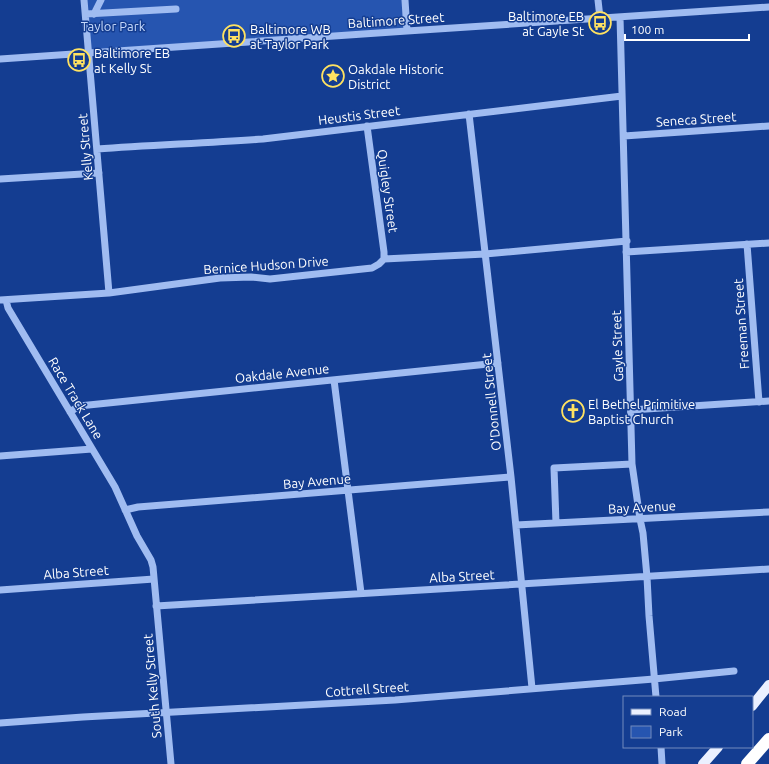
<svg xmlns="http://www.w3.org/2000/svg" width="769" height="764" viewBox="0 0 769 764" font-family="Ubuntu,sans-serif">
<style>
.green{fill:#2655b0}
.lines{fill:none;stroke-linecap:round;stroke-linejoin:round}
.minor{stroke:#a0bcf1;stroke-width:7}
.major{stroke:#ebf0ff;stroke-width:10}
.highway{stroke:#fff;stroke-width:12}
.labels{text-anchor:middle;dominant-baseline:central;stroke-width:3;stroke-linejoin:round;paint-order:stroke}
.poi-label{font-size:13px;fill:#fff;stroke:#143d91;text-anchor:start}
.street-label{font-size:13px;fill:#fff;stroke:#143d91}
.park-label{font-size:13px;fill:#c7dafc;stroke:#143d91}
</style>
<rect width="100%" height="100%" fill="#143d91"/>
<path class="green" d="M 84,0 L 403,0 L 405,28 L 89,54 Z"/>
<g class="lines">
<path class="minor" d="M 84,0 L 109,293
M 405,0 L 407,31
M 598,0 L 600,18
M 86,14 L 176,9
M 94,14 L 101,0
M 620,17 L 632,464 L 640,519 L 643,533 L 647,577 L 649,616 L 656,697
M 0,59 L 407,31 L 769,7
M 469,114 L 511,477 L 532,688
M 367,126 L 384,252 L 384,259
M 624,136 L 769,126
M 97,149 C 153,145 208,143 263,139 L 622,96
M 0,179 L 99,173
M 747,244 L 759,402
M 626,252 L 769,243
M 0,300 L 109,293 L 220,278 L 251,277 L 270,279 L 372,268 L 379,264 L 384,259 L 485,254 L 627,241
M 6,300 L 8,308 L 115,487 L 137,536 L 151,560 L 153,567 L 171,764
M 334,380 L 361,593
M 631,410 L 769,401
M 70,412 L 79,406 L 498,363
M 0,456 L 92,449
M 125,510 L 138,507 L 511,477
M 556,523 L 554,468 L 632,464
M 516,525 L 769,512
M 0,590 L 154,579
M 156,606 L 769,569
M 0,723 L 83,717 L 395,700 L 654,679 L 734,671
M 661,747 L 662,764"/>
<path class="major" d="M 752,706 L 769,685
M 703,764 L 718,747"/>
<path class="highway" d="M 747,764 L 769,739"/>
</g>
<defs>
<g id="bus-ring" transform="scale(1.15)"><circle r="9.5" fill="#143d91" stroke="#ffe261" stroke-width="1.5"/><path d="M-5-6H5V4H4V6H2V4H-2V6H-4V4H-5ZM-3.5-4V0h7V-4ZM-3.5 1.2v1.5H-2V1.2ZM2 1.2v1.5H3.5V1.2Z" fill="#ffe261"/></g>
<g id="sight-ring" transform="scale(1.15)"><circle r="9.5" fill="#143d91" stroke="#ffe261" stroke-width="1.5"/><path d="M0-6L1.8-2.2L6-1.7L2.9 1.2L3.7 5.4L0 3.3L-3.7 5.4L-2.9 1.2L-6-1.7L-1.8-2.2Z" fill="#ffe261"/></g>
<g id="church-ring" transform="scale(1.15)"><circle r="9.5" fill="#143d91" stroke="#ffe261" stroke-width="1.5"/><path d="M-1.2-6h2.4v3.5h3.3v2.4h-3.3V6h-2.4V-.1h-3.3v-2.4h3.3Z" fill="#ffe261"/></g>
</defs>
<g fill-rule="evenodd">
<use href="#bus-ring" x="600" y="23"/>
<use href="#bus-ring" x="234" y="36"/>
<use href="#bus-ring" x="79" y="60"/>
<use href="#sight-ring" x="333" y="76"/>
<use href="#church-ring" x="573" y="411"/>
</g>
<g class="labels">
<g class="poi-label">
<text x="584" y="16" text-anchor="end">Baltimore EB<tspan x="584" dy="15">at Gayle St</tspan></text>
<text x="250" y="29">Baltimore WB<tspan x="250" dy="15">at Taylor Park</tspan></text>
<text x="94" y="53">Baltimore EB<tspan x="94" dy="15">at Kelly St</tspan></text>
<text x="348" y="69">Oakdale Historic<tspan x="348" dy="15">District</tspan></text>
<text x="588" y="404">El Bethel Primitive<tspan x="588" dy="15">Baptist Church</tspan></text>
</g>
<g class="street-label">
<text transform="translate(396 20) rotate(-4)">Baltimore Street</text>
<text transform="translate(359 115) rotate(-7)">Heustis Street</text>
<text transform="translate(696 119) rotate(-4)">Seneca Street</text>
<text transform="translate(85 147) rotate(-95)">Kelly Street</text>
<text transform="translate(388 191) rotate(82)">Quigley Street</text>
<text transform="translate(266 265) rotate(-4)">Bernice Hudson Drive</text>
<text transform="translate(741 324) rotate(-94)">Freeman Street</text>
<text transform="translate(617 346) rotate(-92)">Gayle Street</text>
<text transform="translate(282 373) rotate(-6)">Oakdale Avenue</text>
<text transform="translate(76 398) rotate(59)">Race Track Lane</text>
<text transform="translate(491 402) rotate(-96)">O'Donnell Street</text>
<text transform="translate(317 481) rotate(-5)">Bay Avenue</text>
<text transform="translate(642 507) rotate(-3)">Bay Avenue</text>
<text transform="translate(76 572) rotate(-4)">Alba Street</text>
<text transform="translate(462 576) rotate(-3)">Alba Street</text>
<text transform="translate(152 686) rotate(-95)">South Kelly Street</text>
<text transform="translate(367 689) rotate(-4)">Cottrell Street</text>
</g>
<g class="park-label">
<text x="113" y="26">Taylor Park</text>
</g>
</g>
<rect x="623" y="696" width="130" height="52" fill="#143d91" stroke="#728bbd"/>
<rect x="631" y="709" width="20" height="6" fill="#ebf0ff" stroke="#728bbd"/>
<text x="659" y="716" font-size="12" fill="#ffffff">Road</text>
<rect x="631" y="726" width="20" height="12" fill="#2655b0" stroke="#728bbd"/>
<text x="659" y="736" font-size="12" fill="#ffffff">Park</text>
<path d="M625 34v6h124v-6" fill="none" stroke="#ffffff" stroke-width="2"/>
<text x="631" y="34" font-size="12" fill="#ffffff" stroke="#143d91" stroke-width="3" paint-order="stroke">100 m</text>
</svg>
